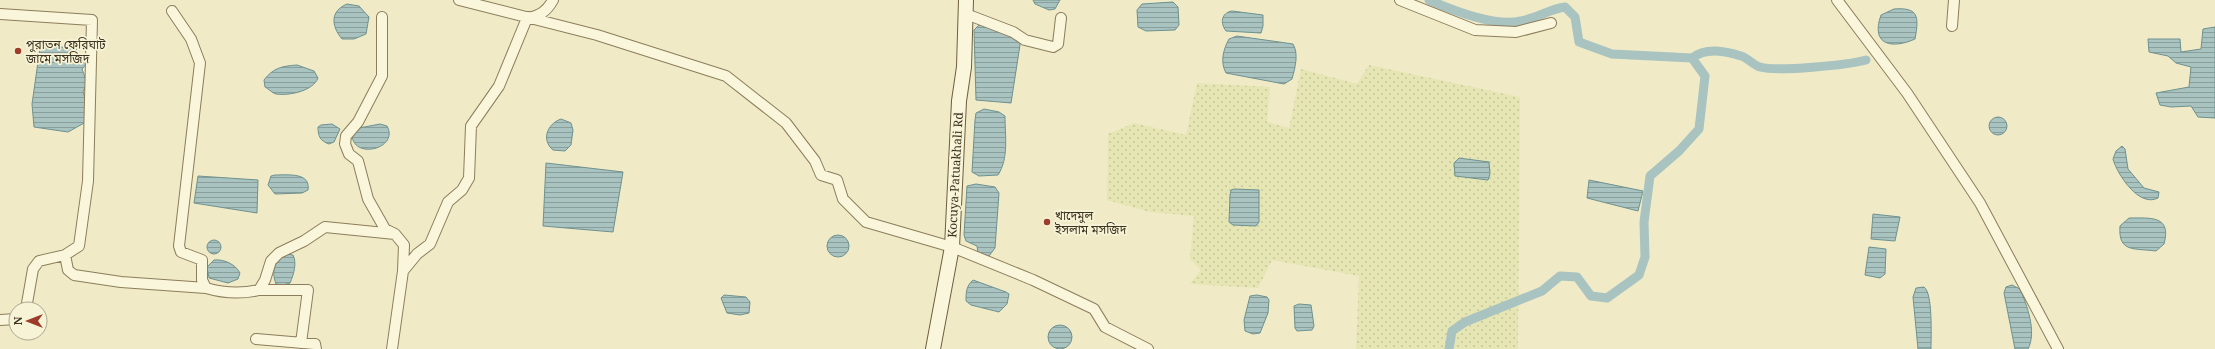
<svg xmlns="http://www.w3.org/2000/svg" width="2215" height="349" viewBox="0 0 2215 349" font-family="'Noto Serif','Noto Sans Bengali',serif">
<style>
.farmland{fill:url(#farmland-dots)}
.water{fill:url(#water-rules);stroke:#6e928f}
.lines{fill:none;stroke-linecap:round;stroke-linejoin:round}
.canal{stroke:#a8c3c0;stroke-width:9}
.street-casing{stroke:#8c7d5b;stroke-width:12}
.secondary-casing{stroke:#6e5e3f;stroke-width:16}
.street{stroke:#faf6db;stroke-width:10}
.secondary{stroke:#faf6db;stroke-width:14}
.poi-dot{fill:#9d3c2a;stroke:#f7f3d7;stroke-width:1.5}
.labels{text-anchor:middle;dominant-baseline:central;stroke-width:3.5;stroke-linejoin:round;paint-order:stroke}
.poi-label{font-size:12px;fill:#3c3220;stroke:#f7f3d7;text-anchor:start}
.street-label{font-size:12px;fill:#3c3220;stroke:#f7f3d7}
</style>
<defs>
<pattern id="farmland-dots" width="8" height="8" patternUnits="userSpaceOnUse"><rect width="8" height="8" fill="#e5e6b4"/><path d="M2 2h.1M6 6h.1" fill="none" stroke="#c5c69a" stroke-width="1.8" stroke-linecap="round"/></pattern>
<pattern id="water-rules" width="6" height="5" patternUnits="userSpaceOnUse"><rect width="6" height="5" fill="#a8c3c0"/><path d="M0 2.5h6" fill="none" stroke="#8a9f9c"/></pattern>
</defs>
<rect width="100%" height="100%" fill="#f0eac7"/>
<path class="farmland" d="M 1369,65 L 1520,97 L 1518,349 L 1356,349 L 1359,276 L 1272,260 L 1258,288 L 1190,284 L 1201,270 L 1190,259 L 1194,216 L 1150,212 L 1107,200 L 1108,134 L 1134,123 L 1186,135 L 1197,83 L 1270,87 L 1267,122 L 1289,128 L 1301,69 L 1357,84 Z"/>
<path class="water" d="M 1033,0 L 1060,0 L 1055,9 L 1049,10 L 1035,4 Z
M 1173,2 L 1178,7 L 1179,25 L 1175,30 L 1146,31 L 1138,27 L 1137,10 L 1142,4 Z
M 347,4 L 359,6 L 369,17 L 366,34 L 354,39 L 342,39 C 331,26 330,11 347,4 Z
M 1894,9 C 1919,7 1919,17 1915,39 C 1893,49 1870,46 1881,15 Z
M 1232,11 L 1263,15 L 1263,26 L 1261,33 L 1226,31 C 1220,23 1221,13 1232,11 Z
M 979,25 L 993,27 L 1019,37 L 1020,45 L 1011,103 L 976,100 L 974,30 Z
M 2215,27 L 2215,118 L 2198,117 L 2191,106 L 2171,107 L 2160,105 L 2156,93 L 2189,87 L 2191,67 L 2176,63 L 2168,56 L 2149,52 L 2148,39 L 2180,39 L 2181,52 L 2201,49 L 2203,29 Z
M 1237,36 L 1293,44 C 1299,54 1295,68 1292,79 L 1284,84 L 1226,73 C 1220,62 1223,50 1229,39 Z
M 63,47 L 76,48 L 77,54 L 87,55 L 87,63 L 82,69 L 87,83 L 83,92 L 87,104 L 86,122 L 68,132 L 34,127 L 32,104 L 40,48 Z
M 297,65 L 314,71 L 318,78 C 313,91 289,96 276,94 C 272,93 269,89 265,87 L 264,80 C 273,68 282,66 297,65 Z
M 984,109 L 999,112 L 1005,116 C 1005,136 1009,158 998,175 L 979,176 L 972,172 L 975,120 L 976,113 Z
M1989 126a9 9 0 1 1 18 0a9 9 0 1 1-18 0Z
M 561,119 L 571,123 L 573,130 L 571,145 L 565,151 L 553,150 C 541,140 547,124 561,119 Z
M 332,124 L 340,129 L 334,142 L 329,144 C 320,141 318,136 318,127 L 321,125 Z
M 380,124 L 387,126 C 400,149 351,161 352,133 L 359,128 Z
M 2122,146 L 2125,149 L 2128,169 L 2144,188 L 2159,192 L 2158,198 C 2139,208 2117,174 2113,159 L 2116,151 Z
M 1459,158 L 1489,162 L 1490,174 L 1488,180 L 1455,176 L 1454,163 Z
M 546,163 L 623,172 L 613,232 L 543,226 Z
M 275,175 C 287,175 311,172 308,190 L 302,193 L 275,194 L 268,185 L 271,176 Z
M 198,176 L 258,180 L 257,213 L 194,203 Z
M 1589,180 L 1643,191 L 1638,211 L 1587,198 Z
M 976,184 L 995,187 L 999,193 L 995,248 L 989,256 L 978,253 L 977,246 L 966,241 L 964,235 L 967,186 Z
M 1234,189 L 1259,190 L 1259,222 L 1256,226 L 1233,225 L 1229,222 L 1230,195 L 1231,190 Z
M 1873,214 L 1900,217 L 1895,241 L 1871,239 Z
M 2129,218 C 2150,218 2172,215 2164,244 L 2156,251 C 2134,248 2118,253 2120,226 Z
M827 246a11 11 0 1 1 22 0a11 11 0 1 1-22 0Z
M207 247a7 7 0 1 1 14 0a7 7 0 1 1-14 0Z
M 1869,247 L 1886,249 L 1885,274 L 1880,278 L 1865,275 Z
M 287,254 L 293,255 C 297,263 294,274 290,283 L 283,285 L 276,284 C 271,270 274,262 287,254 Z
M 214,260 C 224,259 235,264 240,273 L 238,279 L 228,283 L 209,278 L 207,267 Z
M 973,280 L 1006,292 L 1009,294 L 1007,304 L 999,312 L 971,305 L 966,301 C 966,293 966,286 973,280 Z
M 2012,285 L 2020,289 C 2027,305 2037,332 2028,349 L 2015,349 L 2004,293 L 2006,287 Z
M 1924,287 C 1933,293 1931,337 1931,349 L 1918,349 L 1913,297 L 1916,288 Z
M 724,295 L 746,297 L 750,302 L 749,313 L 740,315 L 727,313 L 721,298 Z
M 1257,295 L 1267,297 L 1269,300 L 1268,313 L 1260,333 L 1253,334 L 1245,331 L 1244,320 L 1250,296 Z
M 1299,304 L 1311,305 L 1314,326 L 1312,330 L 1297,331 L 1295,328 L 1294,306 Z
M1048 337a12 12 0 1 1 24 0a12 12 0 1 1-24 0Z"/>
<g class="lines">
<path class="canal" d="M 1429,0 C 1452,10 1496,27 1521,21 C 1537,18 1550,9 1565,7 L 1575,17 L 1579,42 L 1612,54 L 1692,58 L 1705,76 L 1699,129 L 1679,151 L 1650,176 L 1644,222 L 1645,257 L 1639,275 L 1607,298 L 1591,296 L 1577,277 L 1560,276 L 1542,291 L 1465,322 L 1452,331 L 1449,349
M 1692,58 C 1706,47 1725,51 1741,56 C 1748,58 1753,65 1760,67 C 1777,72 1848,65 1866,60"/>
<g class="street-casing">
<path id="street" d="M 459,0 L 597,35 L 726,76 L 786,123 L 815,161 L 821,175 L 837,180 L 843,199 L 866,222 L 952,247 L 1033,280 L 1094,309 L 1105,327 L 1148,349
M 1400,0 L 1475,30 L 1516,32 L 1551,23
M 1837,0 L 1907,93 L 1980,203 L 2058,349
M 172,11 L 191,39 L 200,63 L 179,246 L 181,252 L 202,260 L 202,280 L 206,288 C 223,293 242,294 259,290 L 265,280 L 271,261 L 279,253 L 304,241 L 325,227 L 395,234
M 0,14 L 92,20 L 88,181 L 79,246 L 65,255 L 39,261 L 33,269 L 26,309
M 966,14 L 1013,32 L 1025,40 L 1053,47 L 1058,44 L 1061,18
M 382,17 L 382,76 L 358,122 L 346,136 L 345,144 L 349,154 L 358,161 L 368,199 L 385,229 L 395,234 L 404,245 L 403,271
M 1952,26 L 1954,0
M 65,255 L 68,270 L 74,275 L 121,282 L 206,288
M 259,290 L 308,290 L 301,343
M 0,320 L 16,319
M 256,339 L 315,344 L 316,349
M 392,349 L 403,271 L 417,254 L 430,244 L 448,202 L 462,190 L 469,178 L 471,126 L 499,86 L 527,18 C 540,16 547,11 553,0"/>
</g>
<g class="secondary-casing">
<path id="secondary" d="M 933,349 L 952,247 L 959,101 L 964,67 L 966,0"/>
</g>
<use href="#street" class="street"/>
<use href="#secondary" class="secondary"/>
</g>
<g class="poi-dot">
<circle cx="18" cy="51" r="4"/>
<circle cx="1047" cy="222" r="4"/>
</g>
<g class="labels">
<g class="poi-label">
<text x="26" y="44">পুরাতন ফেরিঘাট<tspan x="26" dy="14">জামে মসজিদ</tspan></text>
<text x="1055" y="215">খাদেমুল<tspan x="1055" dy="14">ইসলাম মসজিদ</tspan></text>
</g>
<g class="street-label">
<text transform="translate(955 175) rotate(-87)">Kocuya-Patuakhali Rd</text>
</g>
</g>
<g transform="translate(28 321) rotate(270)"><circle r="19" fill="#f7f3d7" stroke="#aca68e"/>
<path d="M0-3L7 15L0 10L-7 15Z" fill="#9d3c2a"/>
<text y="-6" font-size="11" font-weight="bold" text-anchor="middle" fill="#3c3220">N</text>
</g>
</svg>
